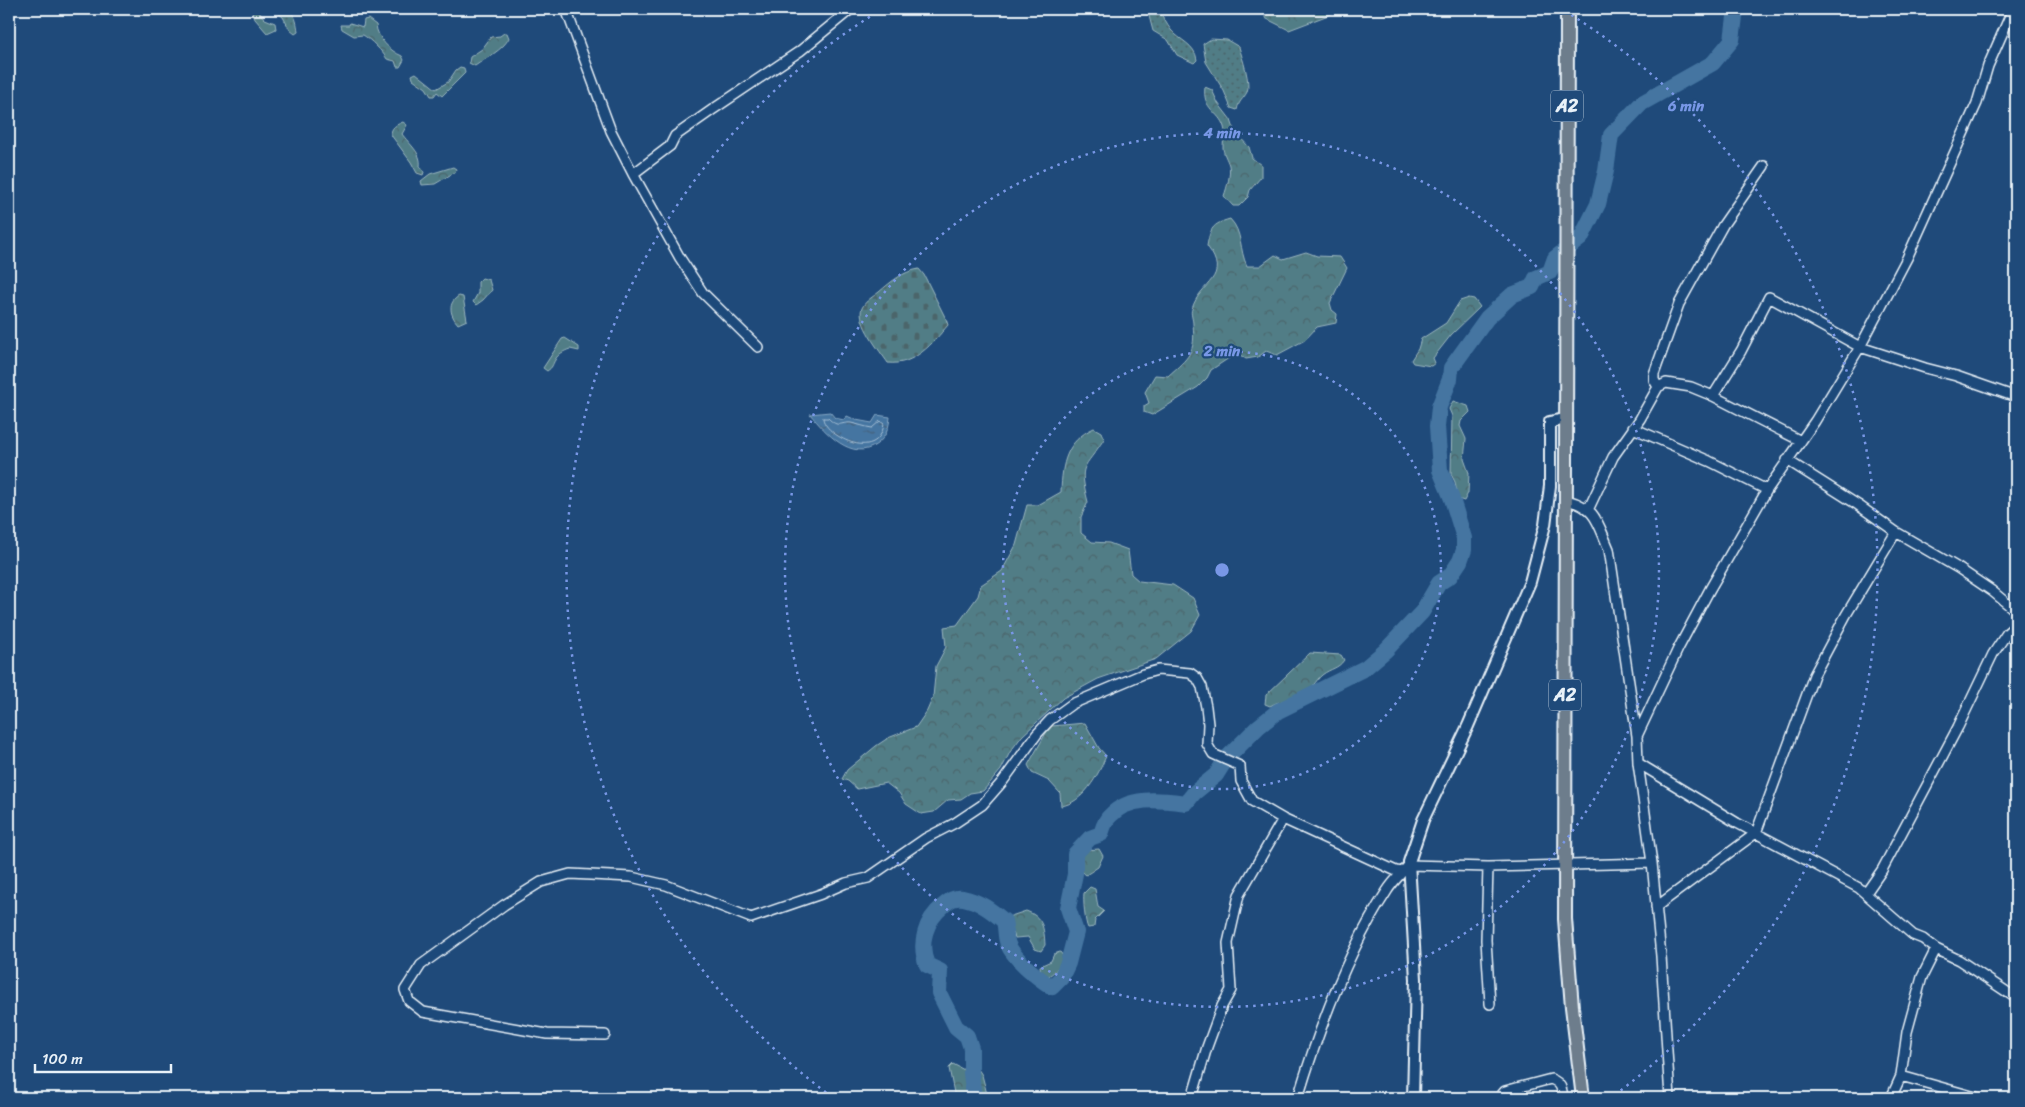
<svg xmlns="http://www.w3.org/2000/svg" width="2025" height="1107" viewBox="0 0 2025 1107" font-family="Sriracha,sans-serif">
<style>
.green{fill:url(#green-dots);stroke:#9cb7bf}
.forest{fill:url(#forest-crowns);stroke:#9cb7bf}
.cemetery{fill:url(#cemetery-stones);stroke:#9cb7bf}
.water{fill:url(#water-ripples);stroke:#86a7c4}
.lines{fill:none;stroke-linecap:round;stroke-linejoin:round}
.shore{stroke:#a6bfd5;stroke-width:1}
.river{stroke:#4475a1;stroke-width:16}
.minor-casing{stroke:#e8f1f8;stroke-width:12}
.tertiary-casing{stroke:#e8f1f8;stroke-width:14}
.primary-casing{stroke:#e8f1f8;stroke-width:16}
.minor{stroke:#1f4a7a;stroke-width:9}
.tertiary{stroke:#1f4a7a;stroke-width:10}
.primary{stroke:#6d7d8c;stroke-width:12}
.ring{fill:none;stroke:#7897e6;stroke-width:2.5;stroke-dasharray:2.5 5}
.labels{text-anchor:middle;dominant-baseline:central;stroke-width:4.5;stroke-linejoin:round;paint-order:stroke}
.shield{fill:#1f4a7a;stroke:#acbfd2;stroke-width:1}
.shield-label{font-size:18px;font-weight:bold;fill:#e8f1f8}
.centre{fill:#7897e6;stroke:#1f4a7a;stroke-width:2.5}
.ring-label{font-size:15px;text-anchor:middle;font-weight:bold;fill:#7897e6;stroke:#1f4a7a;stroke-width:4.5;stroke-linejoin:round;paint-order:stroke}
</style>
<defs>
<pattern id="green-dots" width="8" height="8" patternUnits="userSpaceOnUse" patternTransform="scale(1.25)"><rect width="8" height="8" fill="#517d86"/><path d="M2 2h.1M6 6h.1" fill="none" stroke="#4c656b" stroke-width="1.8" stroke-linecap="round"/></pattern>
<pattern id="forest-crowns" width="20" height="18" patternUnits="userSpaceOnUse" patternTransform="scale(1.25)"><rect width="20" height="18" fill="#517d86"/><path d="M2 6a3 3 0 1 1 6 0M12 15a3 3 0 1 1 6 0" fill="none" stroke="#4c656b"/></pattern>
<pattern id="cemetery-stones" width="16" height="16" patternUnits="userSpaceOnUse" patternTransform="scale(1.25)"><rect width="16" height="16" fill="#517d86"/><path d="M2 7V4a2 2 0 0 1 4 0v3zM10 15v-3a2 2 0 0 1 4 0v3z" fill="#4c656b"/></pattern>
<pattern id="water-ripples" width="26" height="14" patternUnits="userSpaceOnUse" patternTransform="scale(1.25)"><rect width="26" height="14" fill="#4475a1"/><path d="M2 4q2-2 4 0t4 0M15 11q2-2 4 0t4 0" fill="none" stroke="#455e76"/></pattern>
</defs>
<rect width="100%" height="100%" fill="#1f4a7a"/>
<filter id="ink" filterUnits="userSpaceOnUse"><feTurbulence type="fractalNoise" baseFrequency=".02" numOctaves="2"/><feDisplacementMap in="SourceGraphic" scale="10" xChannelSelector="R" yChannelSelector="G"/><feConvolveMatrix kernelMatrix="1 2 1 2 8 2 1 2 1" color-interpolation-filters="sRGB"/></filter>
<g filter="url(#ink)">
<path class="green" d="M 273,9 C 293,9 296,14 298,32 L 295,34 L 290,30 L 283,17 Z
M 1144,9 L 1158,9 C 1162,15 1167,25 1171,30 C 1180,41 1195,44 1197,60 L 1194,63 L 1177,55 L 1168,40 L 1153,31 L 1149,16 Z
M 1211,39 L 1227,40 L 1239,47 C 1242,57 1251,83 1247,92 C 1243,100 1239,100 1237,110 L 1231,108 L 1224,91 L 1206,62 L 1203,44 Z"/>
<path class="forest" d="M 1266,9 L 1337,9 L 1331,14 L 1289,30 L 1265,18 Z
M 257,10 L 265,19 L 275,23 L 276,29 L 267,33 L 255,19 L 252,12 Z
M 368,19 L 376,25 C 377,38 390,51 402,56 L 404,60 L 400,67 L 397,67 L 395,61 L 387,59 C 383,52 370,39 363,35 L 354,36 L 342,29 L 341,25 L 349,25 L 350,23 L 363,27 L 364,20 Z
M 504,33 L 507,33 L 509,38 C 503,50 486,58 475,66 L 469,63 L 470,57 L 482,49 L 491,37 L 500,36 Z
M 460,67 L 464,68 L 465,73 L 442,96 L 437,92 L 434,96 L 431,96 L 426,88 L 413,79 L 412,75 L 416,73 L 436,89 L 448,82 L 456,70 Z
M 1205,87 L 1212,90 L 1218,103 L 1231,120 L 1235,132 L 1249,147 L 1252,158 L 1261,165 L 1261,177 L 1250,190 L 1248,197 L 1239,206 L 1233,206 L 1224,196 C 1227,187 1231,175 1229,165 C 1227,159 1223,153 1223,147 C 1223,140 1226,133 1224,127 C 1219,111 1202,110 1205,87 Z
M 403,122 L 407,125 L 402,134 C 409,144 422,153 420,166 L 424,172 L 423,175 L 417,173 L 411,162 L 391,135 C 391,127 396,125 403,122 Z
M 453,167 L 456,169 L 455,172 L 435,184 L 422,185 L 421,181 L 430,174 Z
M 1230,219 C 1243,232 1239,250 1247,266 L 1260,266 L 1275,255 L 1283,259 L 1306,252 L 1317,256 L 1340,257 L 1347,268 L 1330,303 L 1332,310 L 1337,314 L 1336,323 L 1317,327 L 1305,340 L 1277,355 L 1266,351 L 1258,357 L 1246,359 L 1240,355 L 1229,358 L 1211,370 L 1207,378 L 1198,387 L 1152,415 L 1144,412 L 1144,406 L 1149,403 L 1145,392 L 1155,375 L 1168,376 C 1189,357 1196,353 1193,324 C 1193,319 1190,313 1192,309 C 1200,281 1232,279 1207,246 C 1210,229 1212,224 1230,219 Z
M 482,278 L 489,280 L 492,290 L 483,300 L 476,305 L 473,302 L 478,293 L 478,282 Z
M 459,296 L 463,297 L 467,320 L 458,324 C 450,315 447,303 459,296 Z
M 1469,298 L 1474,299 L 1480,307 L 1451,335 L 1433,358 L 1435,363 L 1431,366 L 1413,363 L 1411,360 L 1418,349 L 1421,339 L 1446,323 L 1460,301 Z
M 565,338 L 579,347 L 579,351 L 570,349 C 564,351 558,354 555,360 C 552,365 553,367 547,371 L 543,368 L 562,339 Z
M 1453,401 L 1468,406 L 1470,412 L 1461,421 L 1460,426 L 1466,439 L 1464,459 L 1469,473 L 1468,493 L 1464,501 L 1458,499 L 1455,482 L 1451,474 L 1452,416 L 1449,409 Z
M 1094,428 L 1101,432 L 1104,439 C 1084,471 1078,462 1088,502 L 1081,517 L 1081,533 L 1092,542 L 1109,543 L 1128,550 L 1131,574 L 1139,581 L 1173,585 L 1193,598 L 1200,615 L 1191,631 L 1156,659 L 1098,679 L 1063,698 L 1022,736 L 1010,752 L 1001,770 L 983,791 L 970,793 L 961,799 L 948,800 L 934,812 L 921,814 L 906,804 L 899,793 L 886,783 L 857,789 L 848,781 L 842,779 L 847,770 L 876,746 L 888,738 L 916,727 L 927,711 L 933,697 L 936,666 L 946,647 L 944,627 L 957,625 L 978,596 L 981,585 L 1002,571 L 1016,545 L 1027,505 L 1038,505 L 1061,492 C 1062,463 1066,441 1094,428 Z
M 1310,653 L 1341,655 L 1344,660 C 1338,669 1331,668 1322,675 C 1315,681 1312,690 1303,694 C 1292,700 1282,699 1270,706 L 1265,704 L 1266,695 Z
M 1085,723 L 1099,748 L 1106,756 C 1098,776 1083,803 1061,806 L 1060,793 L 1049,781 L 1032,773 L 1028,765 L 1046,733 L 1052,726 Z
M 1099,849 L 1103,856 L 1098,867 L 1086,875 C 1079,870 1079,864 1080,856 L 1086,850 Z
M 1090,887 L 1095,889 L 1098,907 L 1104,911 L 1095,920 L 1094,927 L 1088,928 C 1085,923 1083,900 1084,893 Z
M 1026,911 C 1043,917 1044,928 1045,945 L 1041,951 L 1035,949 L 1028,937 L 1015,938 L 1008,917 Z
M 1060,952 L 1064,957 C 1059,967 1055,973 1045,978 L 1041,975 L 1040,966 L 1051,961 L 1054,954 Z
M 953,1064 L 966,1071 L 978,1069 L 982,1075 L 988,1098 L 955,1098 L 949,1068 Z"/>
<path class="cemetery" d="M 919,269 L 924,275 L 946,319 L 948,325 C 933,343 914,366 888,363 C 880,351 856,322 862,308 C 866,300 873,297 879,292 C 892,281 902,272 919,269 Z"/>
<path class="water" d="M 830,412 L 835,418 L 844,420 L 847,416 L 856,420 L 872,423 L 877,415 L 890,417 C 889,428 886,437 877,444 C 852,463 825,432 810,414 Z"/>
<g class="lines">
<path class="shore" d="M 823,418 L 828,418 C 839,429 840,422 851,423 C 857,424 865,427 872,428 L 880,421 L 884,424 C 878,465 823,434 823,418 Z"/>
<path class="river" d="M 974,1098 L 971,1073 L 971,1048 L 967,1036 L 956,1027 L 939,993 L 940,971 L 927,965 C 918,943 926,920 943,906 C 950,900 953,897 963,898 C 979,901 992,911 1004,921 C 1006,928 1005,935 1007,941 C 1010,956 1039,979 1052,987 L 1061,978 L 1068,963 L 1076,932 L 1068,908 L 1075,874 L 1075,854 L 1090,838 L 1101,834 C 1103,828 1105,820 1110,816 C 1129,795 1162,800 1186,803 L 1194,793 L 1216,775 L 1226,759 L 1258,727 L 1278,711 L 1365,668 L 1385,651 L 1422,612 L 1439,583 L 1450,576 L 1460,561 L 1464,550 L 1464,538 L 1452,499 L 1440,470 L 1437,426 L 1439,407 L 1450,379 L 1451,368 L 1487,318 L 1512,295 L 1532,287 L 1536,278 L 1550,272 L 1555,258 L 1581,238 L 1598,204 L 1606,171 L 1611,135 L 1642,103 L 1713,63 L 1732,40 L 1736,9"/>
<g class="minor-casing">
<path id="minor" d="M 566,9 L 611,131 L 633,174 L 680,258 L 703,293 L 758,347
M 633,174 L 670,146 L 675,136 L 712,110 L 800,51 L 851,9
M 1658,387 L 1654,380 L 1654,374 L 1679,304 L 1723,225 L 1764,166
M 1713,396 L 1741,351 L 1769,297 L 1860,347 L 1925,368 L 1956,376 L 2016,397
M 1633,428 L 1709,461 L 1767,490
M 1787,460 L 1858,505 L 1896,532 L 1958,568 L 1992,591 L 2016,611
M 1567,500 C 1597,508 1597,522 1609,549 L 1637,736 L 1638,763 L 1737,823 L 1859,888 L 1913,935 L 1923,939 L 1936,949 L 1959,960 L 2016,998
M 1589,508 L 1613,457 L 1640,419 L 1658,387 L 1666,383 L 1691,387 L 1713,396 L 1801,441
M 1637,736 L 1678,649 L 1710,589 L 1767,490 L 1815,421 L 1860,347 L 1907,258 L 1977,103 L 1988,66 L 2013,9
M 1638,763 L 1652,863 L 1661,956 L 1670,1098
M 1488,867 L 1486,940 L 1490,1004
M 1866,893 L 1882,870 L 1958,727 L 1993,654 L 2007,633 L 2016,625
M 1656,907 L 1756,833 L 1814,675 L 1846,615 L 1896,532
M 605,1035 L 547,1034 L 423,1012 L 409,1001 L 405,990 L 421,965 L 504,905 L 541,882 L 570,874 L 631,877 L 666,885 L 751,918 L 821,894 L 846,883 L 868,878 L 926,838 L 955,823 L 982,805 L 1003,781 L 1037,734 L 1050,720 L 1072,704 L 1143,674 L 1158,670 L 1190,673 L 1197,678 L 1202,687 L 1206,707 L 1208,724 L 1207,744 L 1213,754 L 1240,766 L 1241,781 L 1252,801 L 1283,819 L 1396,871 L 1403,872
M 1901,1076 L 1979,1098
M 1192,1098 L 1207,1047 L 1222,1006 L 1231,990 L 1228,943 L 1239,895 L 1283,819
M 1298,1098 C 1319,1028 1347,952 1387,891 C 1393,881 1402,873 1409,865 L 1488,867 L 1652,863
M 1499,1098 L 1505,1091 L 1551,1079 C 1561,1083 1562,1088 1563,1098
M 1859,1098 L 1870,1098
M 1891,1098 L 1901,1076 L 1907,1032 L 1922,977 L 1936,949"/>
</g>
<g class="tertiary-casing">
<path id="tertiary" d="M 1413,1098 L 1416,979 L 1409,862 L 1423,820 L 1468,726 L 1530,582 L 1545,525 L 1550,486 L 1550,422 L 1566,419"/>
</g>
<g class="primary-casing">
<path id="primary" d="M 1567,9 L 1565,919 L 1572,1007 L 1583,1098"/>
</g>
<use href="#minor" class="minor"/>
<use href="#tertiary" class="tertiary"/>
<use href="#primary" class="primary"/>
</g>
</g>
<g class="ring">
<circle cx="1222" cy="570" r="219"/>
<circle cx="1222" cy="570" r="437"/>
<path d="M832 1097A656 656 0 0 1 879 11M1565 11A656 656 0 0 1 1612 1097"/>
</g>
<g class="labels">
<g class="shield">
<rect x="1551" y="90.5" width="32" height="31" rx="4"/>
<rect x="1549" y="679.5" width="32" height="31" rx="4"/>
</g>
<g class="shield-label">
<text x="1567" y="106">A2</text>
<text x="1565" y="695">A2</text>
</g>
</g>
<circle cx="1222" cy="570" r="8" class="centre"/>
<g class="ring-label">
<text x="1686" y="111">6 min</text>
<text x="1222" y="138">4 min</text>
<text x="1222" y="356">2 min</text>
</g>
<rect width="2025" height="1107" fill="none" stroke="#1f4a7a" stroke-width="30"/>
<rect x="15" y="15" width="1995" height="1077" fill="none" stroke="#e8f1f8" stroke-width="2" filter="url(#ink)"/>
<path d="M35 1064v8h136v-8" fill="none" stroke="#e8f1f8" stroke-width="2.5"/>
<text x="42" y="1064" font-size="15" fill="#e8f1f8" stroke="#1f4a7a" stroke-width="4" paint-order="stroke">100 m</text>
</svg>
